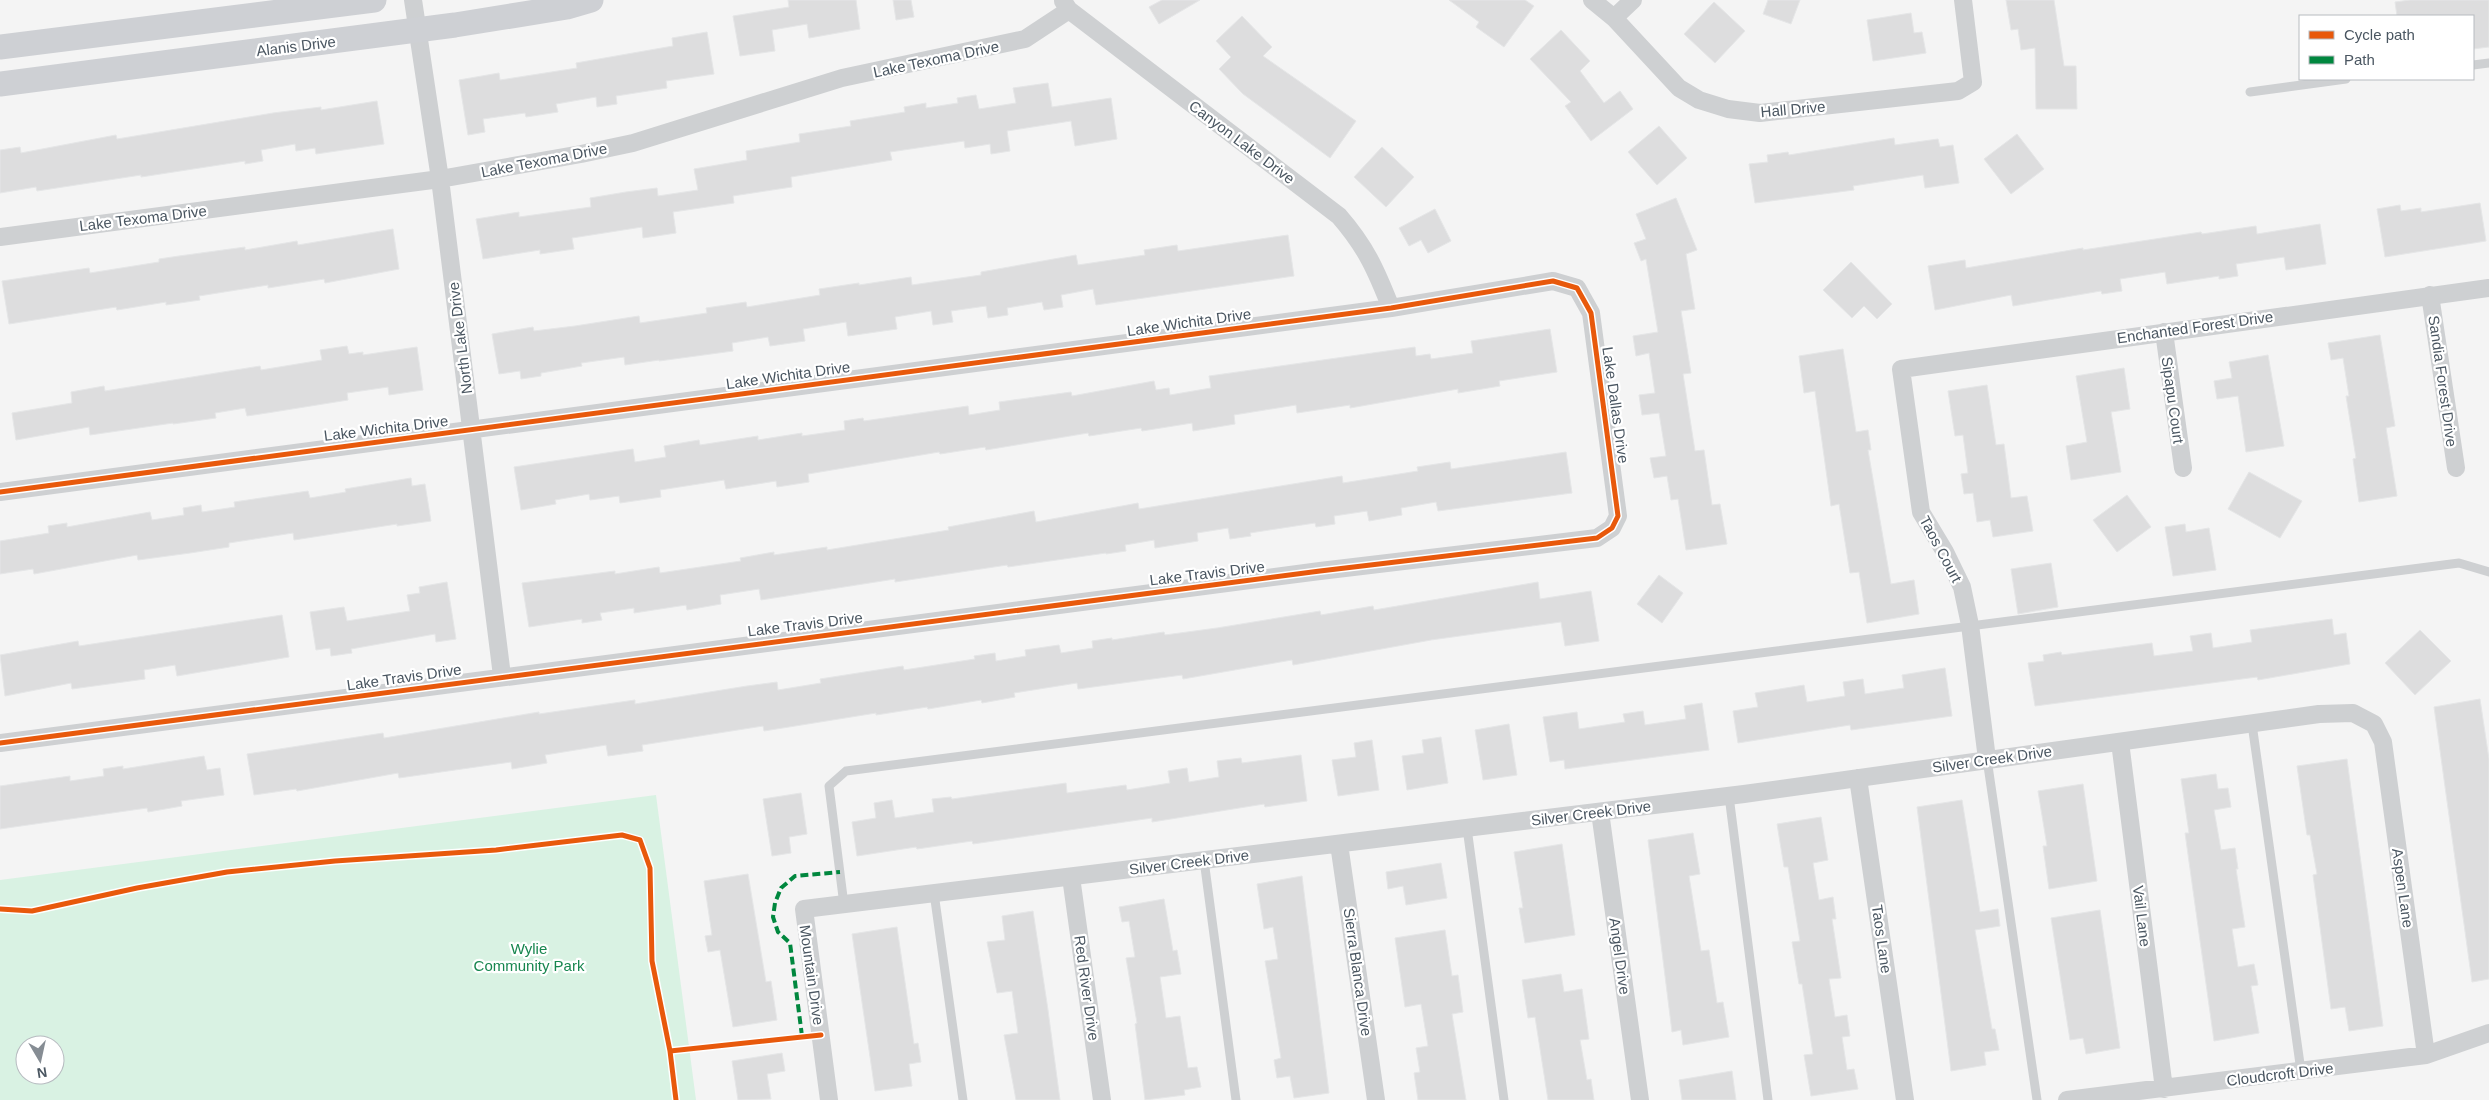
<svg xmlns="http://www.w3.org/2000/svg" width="2489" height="1100" viewBox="0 0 2489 1100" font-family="Arial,sans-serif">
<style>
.green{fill:#d9f2e3;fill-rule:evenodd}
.building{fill:#ddddde;stroke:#e5e6e7}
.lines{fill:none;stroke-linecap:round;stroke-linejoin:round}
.service{stroke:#ced0d2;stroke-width:9}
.minor{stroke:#ced0d2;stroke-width:18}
.secondary{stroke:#ced0d4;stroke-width:25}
.quiet{stroke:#00873e;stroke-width:4;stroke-dasharray:8 4;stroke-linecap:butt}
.cycleway-casing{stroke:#fff;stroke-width:8}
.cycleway{stroke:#e8590c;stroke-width:5}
.labels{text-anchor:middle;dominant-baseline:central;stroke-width:4.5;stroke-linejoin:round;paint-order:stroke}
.street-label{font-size:15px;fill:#4a5661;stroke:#fff}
.park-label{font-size:15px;fill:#17864f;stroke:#fff}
</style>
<rect width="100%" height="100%" fill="#f4f4f4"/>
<path class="green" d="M 656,795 L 696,1100 L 0,1100 L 0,880 ZM 25,1045 L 55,1045 L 55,1075 L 25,1075 Z"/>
<path class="building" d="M 788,0 L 856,0 L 860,29 L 809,38 L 807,24 L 772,30 L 775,51 L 740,56 L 733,16 L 789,7 Z
M 893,0 L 911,0 L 914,17 L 896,20 Z
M 1162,0 L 1200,0 L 1159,24 L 1149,7 Z
M 1449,0 L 1525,0 L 1534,6 L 1504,47 L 1476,27 L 1479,22 Z
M 1768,0 L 1800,0 L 1791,24 L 1763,14 Z
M 2006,0 L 2054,0 L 2064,66 L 2076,66 L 2077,109 L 2036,109 L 2035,48 L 2021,50 L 2018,29 L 2011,30 Z
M 2410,0 L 2489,0 L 2489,47 L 2473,49 L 2473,16 L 2397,16 L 2395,2 Z
M 1714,2 L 1745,31 L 1715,63 L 1684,34 Z
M 1911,13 L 1914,33 L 1922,32 L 1926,53 L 1873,61 L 1867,20 Z
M 1242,16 L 1272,47 L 1263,56 L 1356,121 L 1330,158 L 1243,94 L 1219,69 L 1231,57 L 1216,41 Z
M 1561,30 L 1590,61 L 1580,71 L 1604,103 L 1620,91 L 1633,109 L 1591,141 L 1565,106 L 1571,102 L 1530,59 Z
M 707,32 L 714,74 L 666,81 L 667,88 L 616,96 L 617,104 L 597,107 L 596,97 L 556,104 L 558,112 L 526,117 L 525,113 L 483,119 L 485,132 L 468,135 L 459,80 L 499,73 L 500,80 L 577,68 L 576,63 L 673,46 L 672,38 Z
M 1048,83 L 1052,107 L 1111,98 L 1117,139 L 1075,146 L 1071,121 L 1007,131 L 1010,151 L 991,154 L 990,144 L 965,148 L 964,141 L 890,152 L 892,160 L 791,177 L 792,187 L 733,196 L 734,203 L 673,212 L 676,233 L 643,238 L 642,227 L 572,238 L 574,249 L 540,254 L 540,250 L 483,259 L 476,219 L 519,212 L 519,217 L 591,207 L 590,198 L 626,192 L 657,188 L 658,196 L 698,190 L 694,169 L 747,160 L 746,151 L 800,142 L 799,134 L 851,126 L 850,121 L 905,112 L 904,107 L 926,103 L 926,108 L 958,103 L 957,98 L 976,95 L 979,109 L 1016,103 L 1013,88 Z
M 377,101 L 384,144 L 316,154 L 315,148 L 296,151 L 295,144 L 261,150 L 263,161 L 245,164 L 245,161 L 141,177 L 141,175 L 37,191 L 36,187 L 0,193 L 0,150 L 20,147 L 21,153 L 116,135 L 117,139 L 273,113 L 321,107 L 321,110 Z
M 1659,126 L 1687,158 L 1657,185 L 1628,152 Z
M 2017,134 L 2044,169 L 2011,194 L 1984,159 Z
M 1894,138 L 1895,145 L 1938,139 L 1940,147 L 1953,145 L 1959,183 L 1925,188 L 1923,175 L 1853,186 L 1854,190 L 1755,203 L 1749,164 L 1768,162 L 1767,155 L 1788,152 L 1789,155 Z
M 1382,147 L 1414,177 L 1386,207 L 1354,177 Z
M 1676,198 L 1697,250 L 1686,254 L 1695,309 L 1681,311 L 1691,373 L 1683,374 L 1695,451 L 1704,450 L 1712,505 L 1720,504 L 1727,544 L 1686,550 L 1678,499 L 1671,500 L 1667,476 L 1654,478 L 1650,458 L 1666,456 L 1659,413 L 1642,415 L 1639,395 L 1655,393 L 1649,353 L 1636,356 L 1633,336 L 1658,332 L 1646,259 L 1641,261 L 1634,243 L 1646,239 L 1636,214 Z
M 2480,203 L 2486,241 L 2385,257 L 2377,209 L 2400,205 L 2401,211 L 2421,208 L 2421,212 Z
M 1435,209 L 1451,241 L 1428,253 L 1421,240 L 1409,246 L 1399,228 Z
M 2320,224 L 2326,264 L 2286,270 L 2284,257 L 2236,264 L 2238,276 L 2219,279 L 2219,276 L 2167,284 L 2165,272 L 2120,279 L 2122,291 L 2102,294 L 2101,291 L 2013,306 L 2011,295 L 1935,310 L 1928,266 L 1965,260 L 1966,268 L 2083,248 L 2083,250 L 2201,232 L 2202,234 L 2256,226 L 2257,234 Z
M 393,229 L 399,269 L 325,283 L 324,279 L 268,288 L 268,285 L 199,296 L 200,300 L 166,305 L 166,302 L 117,310 L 116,307 L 9,324 L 2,281 L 89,268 L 90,273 L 159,262 L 159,259 L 179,256 L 245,247 L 245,250 L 297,241 L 298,245 Z
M 1288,235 L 1294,276 L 1096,305 L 1093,289 L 1061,295 L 1063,307 L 1044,310 L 1042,302 L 1007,308 L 1008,315 L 988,318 L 986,306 L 951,311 L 953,322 L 933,325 L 931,311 L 895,317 L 897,329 L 848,336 L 846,322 L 803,329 L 805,341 L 770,346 L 768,337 L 732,343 L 733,351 L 659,361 L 659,360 L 625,365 L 624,357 L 581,363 L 582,366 L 541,373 L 541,376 L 521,379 L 520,371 L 499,374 L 492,334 L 533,327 L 534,331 L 575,326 L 639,316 L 640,323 L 707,313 L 706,308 L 746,302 L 747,307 L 820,295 L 819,289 L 859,283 L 859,285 L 911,277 L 912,285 L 981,275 L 981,272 L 1076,255 L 1078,265 L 1145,255 L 1144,250 L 1177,245 L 1178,251 Z
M 1851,262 L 1892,304 L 1877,319 L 1864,306 L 1852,318 L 1823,290 Z
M 1550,329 L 1557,372 L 1499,381 L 1500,386 L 1458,393 L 1458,389 L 1350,408 L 1350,405 L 1297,413 L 1296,405 L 1234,415 L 1235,424 L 1193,431 L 1192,423 L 1142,431 L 1141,428 L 1089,436 L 1088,433 L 986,450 L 985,447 L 940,454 L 939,452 L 808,474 L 809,482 L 777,487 L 776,481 L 726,489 L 724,480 L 660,490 L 661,497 L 620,503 L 619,496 L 590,500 L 589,494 L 555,500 L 556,504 L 521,510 L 514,467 L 633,449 L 635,462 L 666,457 L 664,446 L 699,440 L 700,445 L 758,436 L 758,440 L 802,433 L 802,436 L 845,430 L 844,421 L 863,418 L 864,421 L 968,406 L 969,415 L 1000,410 L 999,402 L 1071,392 L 1072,396 L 1154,381 L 1156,390 L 1169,388 L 1170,395 L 1211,388 L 1209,376 L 1415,347 L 1416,356 L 1430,354 L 1431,359 L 1473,353 L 1471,341 Z
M 2380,335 L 2395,426 L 2386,428 L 2397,496 L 2359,502 L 2353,459 L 2356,458 L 2346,396 L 2349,396 L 2343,358 L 2331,360 L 2328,343 Z
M 347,346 L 349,354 L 363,352 L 363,355 L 417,347 L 423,390 L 389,395 L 388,387 L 347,393 L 348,400 L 267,413 L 247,416 L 245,408 L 215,413 L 216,418 L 173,424 L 173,423 L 90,435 L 89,427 L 16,440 L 12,413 L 72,403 L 71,392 L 104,386 L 105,391 L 260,366 L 261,370 L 322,360 L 320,350 Z
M 1843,349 L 1856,432 L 1868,430 L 1871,450 L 1868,450 L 1891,584 L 1914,580 L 1919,614 L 1867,623 L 1859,572 L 1850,573 L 1839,504 L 1831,506 L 1815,391 L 1804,393 L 1799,356 Z
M 2268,355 L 2284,446 L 2246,452 L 2238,396 L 2217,399 L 2214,381 L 2232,378 L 2229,362 Z
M 2124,368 L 2130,409 L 2111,412 L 2121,472 L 2071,480 L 2066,446 L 2087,442 L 2076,376 Z
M 1987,385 L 1996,445 L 2004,444 L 2011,498 L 2027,496 L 2033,531 L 1993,537 L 1990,520 L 1977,522 L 1973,493 L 1964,494 L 1961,474 L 1968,473 L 1963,435 L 1955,436 L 1948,391 Z
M 1566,452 L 1572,493 L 1438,511 L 1436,502 L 1401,508 L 1402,515 L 1369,521 L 1367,511 L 1334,516 L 1335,524 L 1316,527 L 1315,523 L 1250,533 L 1251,536 L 1230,539 L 1228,528 L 1197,533 L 1198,541 L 1155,548 L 1154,540 L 1125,545 L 1126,551 L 1106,554 L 1106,553 L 1008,567 L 1007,565 L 895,582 L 895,579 L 761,600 L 759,589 L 720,595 L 721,604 L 687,610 L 686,605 L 634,613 L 634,608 L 600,613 L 602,620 L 582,623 L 582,619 L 529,627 L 522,583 L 615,571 L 615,574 L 659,567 L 660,573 L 741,561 L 740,558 L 774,552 L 774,555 L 827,547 L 827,550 L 949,530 L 948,527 L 1034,511 L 1036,522 L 1138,503 L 1139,509 L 1342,476 L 1343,483 L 1418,471 L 1417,467 L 1450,462 L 1451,469 Z
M 2249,472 L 2302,501 L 2280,538 L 2228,509 Z
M 411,478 L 412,486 L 425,484 L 431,521 L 397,526 L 397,524 L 294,540 L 293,533 L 229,543 L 229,547 L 190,553 L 138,560 L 137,555 L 34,574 L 33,569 L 0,574 L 0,541 L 49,533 L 48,526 L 67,523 L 67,527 L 150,512 L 152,520 L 184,515 L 183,508 L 201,505 L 202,512 L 235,507 L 234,502 L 308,491 L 310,498 L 346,492 L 345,489 Z
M 2127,495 L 2151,527 L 2117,552 L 2093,520 Z
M 2185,524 L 2186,532 L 2209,528 L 2216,570 L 2173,576 L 2165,527 Z
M 2051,563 L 2058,607 L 2018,614 L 2011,569 Z
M 1659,575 L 1683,593 L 1662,623 L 1637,604 Z
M 447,582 L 456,639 L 436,642 L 435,634 L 351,649 L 352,653 L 331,656 L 330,648 L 316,650 L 310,612 L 344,607 L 347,621 L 410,611 L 407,595 L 420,593 L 419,587 Z
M 1538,582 L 1540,599 L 1591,591 L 1599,641 L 1565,646 L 1561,622 L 1431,640 L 1293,665 L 1292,660 L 1183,679 L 1182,675 L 1078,689 L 1077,683 L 1014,693 L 1015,697 L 982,703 L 981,700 L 928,709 L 927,707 L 876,715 L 876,713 L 764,731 L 763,726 L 642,745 L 643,751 L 608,756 L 606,745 L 545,755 L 547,763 L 512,769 L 511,762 L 399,778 L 398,773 L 297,791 L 296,789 L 254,795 L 247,754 L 383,733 L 384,738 L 539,712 L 539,714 L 635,700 L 635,704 L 747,686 L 777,682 L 778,690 L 821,683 L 820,679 L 903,666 L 904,670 L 975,659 L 974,656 L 995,653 L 996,661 L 1026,656 L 1025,650 L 1059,645 L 1061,653 L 1093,648 L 1092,641 L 1112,638 L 1112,640 L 1164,632 L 1165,635 L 1217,628 L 1320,611 L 1321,615 L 1373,606 L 1374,610 Z
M 282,615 L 289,657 L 177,676 L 175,665 L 144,670 L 145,679 L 72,689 L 71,683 L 5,696 L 0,655 L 78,641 L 79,646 Z
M 2332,619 L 2334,635 L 2346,633 L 2350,664 L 2258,680 L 2257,677 L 2035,706 L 2028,663 L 2044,661 L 2043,655 L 2061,652 L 2062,655 L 2152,643 L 2154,656 L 2193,651 L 2190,636 L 2211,633 L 2213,648 L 2252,642 L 2250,630 Z
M 2420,630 L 2451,661 L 2415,695 L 2385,663 Z
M 1945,668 L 1952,716 L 1851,730 L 1850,725 L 1738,743 L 1733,711 L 1758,707 L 1755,693 L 1804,685 L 1807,702 L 1845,696 L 1843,682 L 1863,679 L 1865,694 L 1904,688 L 1902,675 Z
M 2480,699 L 2489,759 L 2489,979 L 2472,982 L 2434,707 Z
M 1702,703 L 1709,750 L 1565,769 L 1564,760 L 1550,762 L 1543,717 L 1577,712 L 1579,729 L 1625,722 L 1623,714 L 1643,711 L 1645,725 L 1686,719 L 1684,706 Z
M 1509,724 L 1517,775 L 1483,780 L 1475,730 Z
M 1441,737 L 1448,783 L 1407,790 L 1402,756 L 1424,753 L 1422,740 Z
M 1372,740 L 1379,790 L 1338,796 L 1332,760 L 1356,757 L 1354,743 Z
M 1301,755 L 1307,801 L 1265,807 L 1264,804 L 1152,822 L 1152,818 L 973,844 L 972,841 L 917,849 L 916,847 L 857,856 L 852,822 L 876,818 L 874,803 L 892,800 L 895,818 L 934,812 L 932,799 L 951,797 L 952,799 L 1066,783 L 1067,793 L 1126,785 L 1127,790 L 1170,783 L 1168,771 L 1187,768 L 1189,782 L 1219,777 L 1217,761 L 1241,758 L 1242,763 Z
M 204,756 L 207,770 L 220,768 L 224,795 L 181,801 L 182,806 L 148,812 L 147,808 L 0,829 L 0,786 L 70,776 L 70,781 L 104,776 L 103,769 L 123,766 L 123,769 Z
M 2347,759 L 2383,1026 L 2349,1031 L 2345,1007 L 2331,1009 L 2313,875 L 2317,874 L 2310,835 L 2307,835 L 2297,766 Z
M 2216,774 L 2218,789 L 2228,788 L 2231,807 L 2214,810 L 2221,850 L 2235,848 L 2238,869 L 2236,869 L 2245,927 L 2232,929 L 2238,967 L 2254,964 L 2258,985 L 2251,986 L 2259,1033 L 2214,1041 L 2185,833 L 2189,833 L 2181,779 Z
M 2083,784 L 2097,881 L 2049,889 L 2043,846 L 2047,846 L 2038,791 Z
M 801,793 L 807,834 L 789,837 L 791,853 L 772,856 L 763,799 Z
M 1962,800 L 1980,912 L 1998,909 L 2000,926 L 1975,930 L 1992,1029 L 1995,1029 L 1999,1050 L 1984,1052 L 1986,1065 L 1951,1071 L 1917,807 Z
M 1821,817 L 1828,860 L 1813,863 L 1819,900 L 1833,897 L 1836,919 L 1832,919 L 1841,978 L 1829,979 L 1835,1017 L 1847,1015 L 1850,1036 L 1842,1037 L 1847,1070 L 1854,1069 L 1858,1089 L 1811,1096 L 1804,1055 L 1813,1054 L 1802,984 L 1799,984 L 1792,942 L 1800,941 L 1788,867 L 1784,867 L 1777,824 Z
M 1693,833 L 1700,874 L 1689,876 L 1701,951 L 1709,950 L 1717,1003 L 1723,1002 L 1729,1037 L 1683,1045 L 1681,1030 L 1672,1032 L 1648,840 Z
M 1562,844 L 1575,935 L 1525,943 L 1519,908 L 1523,908 L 1514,852 Z
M 1441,863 L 1447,898 L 1406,905 L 1403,886 L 1388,889 L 1386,872 Z
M 748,874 L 766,982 L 771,981 L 777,1020 L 733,1027 L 720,950 L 708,952 L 705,936 L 712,935 L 704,881 Z
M 1302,876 L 1329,1093 L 1294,1098 L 1290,1076 L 1277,1078 L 1274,1060 L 1281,1058 L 1265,961 L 1278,959 L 1273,927 L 1264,929 L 1257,884 Z
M 1164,899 L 1173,951 L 1177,950 L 1181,974 L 1160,977 L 1166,1018 L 1180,1016 L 1188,1068 L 1197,1067 L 1201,1087 L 1184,1090 L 1185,1095 L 1145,1100 L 1135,1024 L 1137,1023 L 1126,958 L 1135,957 L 1129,921 L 1122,922 L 1119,907 Z
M 2100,910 L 2120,1048 L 2086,1054 L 2083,1038 L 2070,1040 L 2051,918 Z
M 1033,911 L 1048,1010 L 1060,1100 L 1016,1100 L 1004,1035 L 1018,1033 L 1012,991 L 997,993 L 987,942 L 1005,940 L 1002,916 Z
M 897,927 L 914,1044 L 918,1043 L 921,1062 L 909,1064 L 912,1086 L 875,1091 L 852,934 Z
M 1445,930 L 1452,976 L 1458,975 L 1463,1012 L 1452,1014 L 1466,1100 L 1418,1100 L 1414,1073 L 1420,1072 L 1416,1048 L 1428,1046 L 1421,1004 L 1405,1007 L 1395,938 Z
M 1561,974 L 1564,992 L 1582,989 L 1589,1039 L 1580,1040 L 1587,1080 L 1591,1079 L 1594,1100 L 1548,1100 L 1535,1017 L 1528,1018 L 1522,980 Z
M 782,1053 L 785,1071 L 767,1074 L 771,1099 L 738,1100 L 732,1061 Z
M 1732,1071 L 1736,1100 L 1682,1100 L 1679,1080 Z"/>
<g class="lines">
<path class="service" d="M 2473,65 L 2489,63
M 2250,92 L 2346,79
M 2252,724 L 2301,1071
M 1987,759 L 2037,1100
M 1729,796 L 1768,1100
M 1467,828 L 1504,1100
M 1204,860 L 1236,1100
M 934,893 L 963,1100
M 844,905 L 829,786 L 846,771 L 2459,563 L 2489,572"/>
<path class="minor" d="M 413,0 L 440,179 L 502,676
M 1592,0 L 1614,18 L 1679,88 L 1699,100 L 1728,109 L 1760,113 L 1958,91 L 1973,82 L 1963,0
M 1063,1 L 1069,10 L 1339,216 C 1366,247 1376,270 1391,308
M 1614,18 L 1633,0
M 0,237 L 440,179 L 581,154 L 633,143 L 842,78 L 1025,39 L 1069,10
M 2430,295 L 2456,468
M 2164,332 L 2183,468
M 0,492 L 1391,308 L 1553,281 L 1577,288 L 1591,313 L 1618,516 L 1612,528 L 1597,538 L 1320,571 L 0,743
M 2120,742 L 2164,1089
M 1987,759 L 1970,625 L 1962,587 L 1945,552 L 1921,512 L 1901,369 L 2489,288
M 1858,778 L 1905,1100
M 1600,812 L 1640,1100
M 1339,844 L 1376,1100
M 1071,877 L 1102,1100
M 829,1100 L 804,909 L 1744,794 L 2319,714 L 2353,713 L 2374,724 L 2383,742 L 2426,1055
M 2067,1100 L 2426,1055 L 2489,1033"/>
<path class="secondary" d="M 0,47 L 374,0
M 0,84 L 455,25 L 567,7 L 591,0"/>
<path class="quiet" d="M 802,1036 L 790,943 L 778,932 L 773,917 L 775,903 L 781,888 L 795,876 L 840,872"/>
<g class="cycleway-casing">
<path id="cycleway" d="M 0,492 L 1391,308 L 1553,281 L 1577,288 L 1591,313 L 1618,516 L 1612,528 L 1597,538 L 1320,571 L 0,743
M 0,909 L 32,911 L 137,888 L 227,872 L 335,861 L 496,850 L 622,835 L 640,840 L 650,868 L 652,961 L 670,1051 L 676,1100
M 670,1051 L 821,1035"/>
</g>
<use href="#cycleway" class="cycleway"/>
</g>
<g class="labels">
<g class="street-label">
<text transform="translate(296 46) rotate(-7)">Alanis Drive</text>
<text transform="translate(936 59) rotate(-12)">Lake Texoma Drive</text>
<text transform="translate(1793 109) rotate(-5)">Hall Drive</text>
<text transform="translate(1242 142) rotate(37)">Canyon Lake Drive</text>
<text transform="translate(544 160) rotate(-11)">Lake Texoma Drive</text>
<text transform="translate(143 218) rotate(-7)">Lake Texoma Drive</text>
<text transform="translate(1189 322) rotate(-8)">Lake Wichita Drive</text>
<text transform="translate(2195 327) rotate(-8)">Enchanted Forest Drive</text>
<text transform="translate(460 338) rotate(-97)">North Lake Drive</text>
<text transform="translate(788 375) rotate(-8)">Lake Wichita Drive</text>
<text transform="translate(2443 381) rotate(82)">Sandia Forest Drive</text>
<text transform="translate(2173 400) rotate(82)">Sipapu Court</text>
<text transform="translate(1616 405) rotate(82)">Lake Dallas Drive</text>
<text transform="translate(386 428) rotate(-7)">Lake Wichita Drive</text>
<text transform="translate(1941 549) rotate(62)">Taos Court</text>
<text transform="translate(1207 573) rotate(-7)">Lake Travis Drive</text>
<text transform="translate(805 624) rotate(-7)">Lake Travis Drive</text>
<text transform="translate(404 677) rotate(-8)">Lake Travis Drive</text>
<text transform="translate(1992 759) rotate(-8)">Silver Creek Drive</text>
<text transform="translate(1591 813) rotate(-7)">Silver Creek Drive</text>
<text transform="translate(1189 862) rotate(-7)">Silver Creek Drive</text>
<text transform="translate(2403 888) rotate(82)">Aspen Lane</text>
<text transform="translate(2142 916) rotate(83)">Vail Lane</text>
<text transform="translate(1882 939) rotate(82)">Taos Lane</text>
<text transform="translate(1620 956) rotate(82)">Angel Drive</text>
<text transform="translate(1358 972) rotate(82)">Sierra Blanca Drive</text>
<text transform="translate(812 975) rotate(82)">Mountain Drive</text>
<text transform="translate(1087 988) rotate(82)">Red River Drive</text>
<text transform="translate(2280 1074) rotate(-7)">Cloudcroft Drive</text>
</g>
<g class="park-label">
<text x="529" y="948">Wylie<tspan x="529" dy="17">Community Park</tspan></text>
</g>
</g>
<rect x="2299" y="15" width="175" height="65" fill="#ffffff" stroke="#b7bbc0"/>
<rect x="2309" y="31" width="25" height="8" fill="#e8590c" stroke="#b7bbc0"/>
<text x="2344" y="40" font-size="15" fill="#4a5661">Cycle path</text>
<rect x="2309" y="56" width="25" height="8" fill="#00873e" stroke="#b7bbc0"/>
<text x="2344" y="65" font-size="15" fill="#4a5661">Path</text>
<g transform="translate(40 1060) rotate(171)"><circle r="24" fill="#ffffff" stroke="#b7bbc0"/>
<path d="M0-4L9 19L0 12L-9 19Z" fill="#868d94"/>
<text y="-8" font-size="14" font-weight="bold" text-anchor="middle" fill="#4a5661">N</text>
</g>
</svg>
